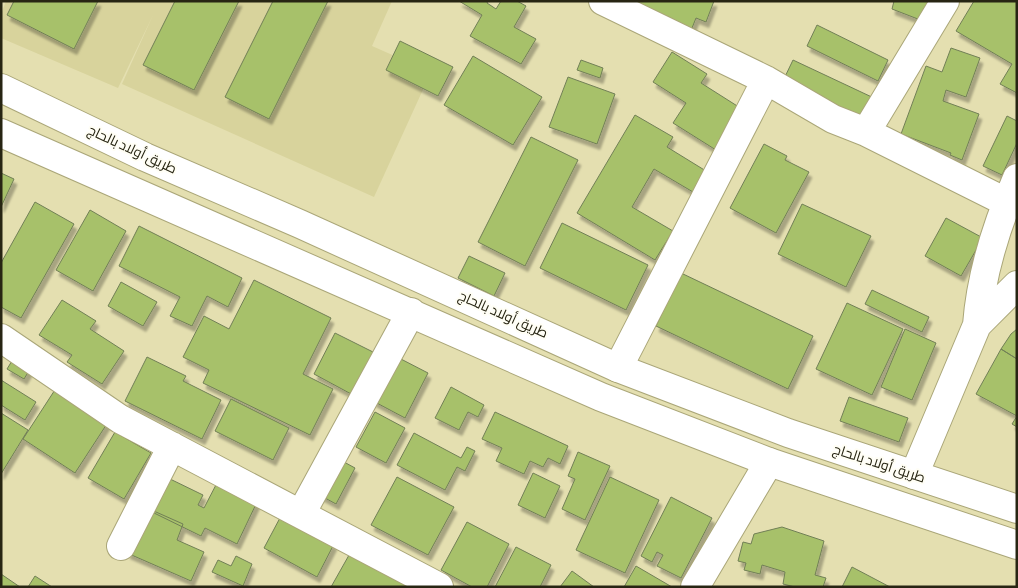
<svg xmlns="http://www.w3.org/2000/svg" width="1018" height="588" viewBox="0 0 1018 588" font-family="'Alegreya Sans',Cairo,sans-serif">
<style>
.built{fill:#d8d39c}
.building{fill:#a7c16a;stroke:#717f56;filter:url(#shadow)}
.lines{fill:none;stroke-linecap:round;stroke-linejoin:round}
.minor-casing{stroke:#aaa678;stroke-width:30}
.major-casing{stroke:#aaa678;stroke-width:30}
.minor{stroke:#fff;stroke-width:28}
.major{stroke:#fff;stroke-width:28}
.labels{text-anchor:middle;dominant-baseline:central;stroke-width:4;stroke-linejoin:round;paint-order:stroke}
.street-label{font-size:14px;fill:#272513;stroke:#fffef5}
</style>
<defs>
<filter id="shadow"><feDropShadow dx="3" dy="5.5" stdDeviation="1" flood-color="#0004"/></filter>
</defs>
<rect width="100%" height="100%" fill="#e4dfb0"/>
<path class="built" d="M 6,1 L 392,1 L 372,46 L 431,72 L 374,197 L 122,84 L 153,15 L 118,88 L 1,38 L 1,14 Z"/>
<path class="building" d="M 14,1 L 98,1 L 74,49 L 7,15 Z
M 175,1 L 239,1 L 194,90 L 143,65 Z
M 273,1 L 328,1 L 269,119 L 225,97 Z
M 459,1 L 488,1 L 487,3 L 496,9 L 501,1 L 517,1 L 526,6 L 514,27 L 536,39 L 521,64 L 470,36 L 482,15 Z
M 626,1 L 714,1 L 706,22 L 696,18 L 690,33 Z
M 894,1 L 930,1 L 923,21 L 892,9 Z
M 974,1 L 1017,1 L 1017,93 L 1000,84 L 1012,64 L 956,31 Z
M 817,25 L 888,60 L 878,81 L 807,46 Z
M 400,41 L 453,67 L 438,96 L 386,70 Z
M 951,48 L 980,58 L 966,97 L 946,90 L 943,101 L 979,114 L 962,160 L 950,155 L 951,153 L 901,134 L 926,66 L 942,72 Z
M 672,52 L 707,74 L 701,83 L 742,109 L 716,150 L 673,123 L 686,103 L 653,82 Z
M 473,56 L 542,97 L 513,145 L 444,105 Z
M 581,60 L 603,68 L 600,78 L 577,70 Z
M 793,60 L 876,99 L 864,122 L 782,83 Z
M 568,77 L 615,94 L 597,144 L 549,127 Z
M 635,115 L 673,137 L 667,147 L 706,171 L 693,192 L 654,169 L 632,207 L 673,231 L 655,260 L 577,213 Z
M 1007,116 L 1017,121 L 1017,143 L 1002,175 L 983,166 Z
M 531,137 L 578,160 L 525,266 L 478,242 Z
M 764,144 L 787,156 L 785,160 L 809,172 L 776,233 L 730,208 Z
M 1,173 L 14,179 L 1,207 Z
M 35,202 L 74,224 L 21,318 L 1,307 L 1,263 Z
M 802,204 L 871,236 L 846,287 L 778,254 Z
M 90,210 L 126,231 L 93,291 L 56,270 Z
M 946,218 L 983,238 L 961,276 L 925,256 Z
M 562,223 L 648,265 L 626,310 L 540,268 Z
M 139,226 L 242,278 L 228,307 L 207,296 L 192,326 L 170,316 L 180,297 L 119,266 Z
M 469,256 L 505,273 L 494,296 L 458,278 Z
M 681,273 L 813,336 L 788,389 L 656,326 Z
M 254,280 L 331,318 L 303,374 L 333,389 L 310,435 L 203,383 L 209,370 L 183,357 L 204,316 L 229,329 Z
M 121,282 L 157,302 L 143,326 L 108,306 Z
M 872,290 L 929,317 L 922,332 L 865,304 Z
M 62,300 L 96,321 L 90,329 L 124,351 L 102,384 L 67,362 L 72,355 L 39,335 Z
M 847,303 L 903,329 L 872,395 L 816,369 Z
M 905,329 L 936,343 L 912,400 L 881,387 Z
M 1017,329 L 1017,359 L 1001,349 L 1011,334 Z
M 335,333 L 375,353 L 353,395 L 314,374 Z
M 1001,349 L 1017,359 L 1017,416 L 976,394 Z
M 18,351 L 35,361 L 24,379 L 7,369 Z
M 147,357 L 186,376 L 183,381 L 221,400 L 202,439 L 125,401 Z
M 397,357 L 428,373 L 405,418 L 373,401 Z
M 62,379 L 114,413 L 75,473 L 23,439 Z
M 1,380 L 36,402 L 25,420 L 1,405 Z
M 451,387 L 484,405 L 478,417 L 468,412 L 459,430 L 435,418 Z
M 849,397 L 908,418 L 899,442 L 840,421 Z
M 231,399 L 289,428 L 273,460 L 215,431 Z
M 375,412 L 405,428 L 386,463 L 356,447 Z
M 495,412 L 568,446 L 560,464 L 548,458 L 543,467 L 530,461 L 524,474 L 496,461 L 502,448 L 482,439 Z
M 1,413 L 28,430 L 1,474 Z
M 1017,416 L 1017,427 L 1012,424 Z
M 115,432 L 151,453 L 124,499 L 88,478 Z
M 414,433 L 461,458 L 467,447 L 475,451 L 465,471 L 457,467 L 445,490 L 397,465 Z
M 578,452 L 610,466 L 585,520 L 562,509 L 575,479 L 568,476 Z
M 333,456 L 355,468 L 336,504 L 314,492 Z
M 533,473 L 560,486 L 545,518 L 518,505 Z
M 397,477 L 454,507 L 428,555 L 371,525 Z
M 610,477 L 659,500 L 625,573 L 576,550 Z
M 168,478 L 203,495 L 198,505 L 204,508 L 218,481 L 258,500 L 237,544 L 205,528 L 201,536 L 152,512 Z
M 671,497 L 712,518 L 681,578 L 657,566 L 663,555 L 657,552 L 652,562 L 641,556 Z
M 147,508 L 183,524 L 177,540 L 204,552 L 191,581 L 127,553 Z
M 281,516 L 334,544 L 317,577 L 264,548 Z
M 467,522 L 509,544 L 487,587 L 472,587 L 441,570 Z
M 782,527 L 824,541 L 815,575 L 826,578 L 823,587 L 795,587 L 783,584 L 785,572 L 762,565 L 760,574 L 744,570 L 746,563 L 738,561 L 743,542 L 751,544 L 754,534 Z
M 516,547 L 551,565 L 540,587 L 495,587 Z
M 353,548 L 418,587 L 331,587 Z
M 236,556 L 252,564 L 243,586 L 212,572 L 218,560 L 231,566 Z
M 636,566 L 672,587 L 624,587 Z
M 852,567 L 890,587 L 842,587 Z
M 572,571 L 594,587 L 560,587 Z
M 1,574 L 20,587 L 1,587 Z
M 35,576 L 52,587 L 28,587 Z"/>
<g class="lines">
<g class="minor-casing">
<path id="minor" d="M 603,1 L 766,80 L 833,119 L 866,132 L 945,1
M 866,132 L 1006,202
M 977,325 C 981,273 996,226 1017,178
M 1,338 L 120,419 L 439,587
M 618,368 L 766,80
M 914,475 L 977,325 L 1017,285
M 301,514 L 411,312
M 121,546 L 172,446
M 695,587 L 769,462"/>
</g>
<g class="major-casing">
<path id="major" d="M 1,88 L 145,157 L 300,224 L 618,368 L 788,433 L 1017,509
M 1,133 L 601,397 L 769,462 L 1017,545"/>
</g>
<use href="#minor" class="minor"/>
<use href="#major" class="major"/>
</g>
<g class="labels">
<g class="street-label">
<text transform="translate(132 150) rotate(25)">طريق أولاد بالحاج</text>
<text transform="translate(503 315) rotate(24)">طريق أولاد بالحاج</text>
<text transform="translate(879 464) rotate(18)">طريق أولاد بالحاج</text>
</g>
</g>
<rect width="1018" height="588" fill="none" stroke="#272513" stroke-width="5"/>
</svg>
